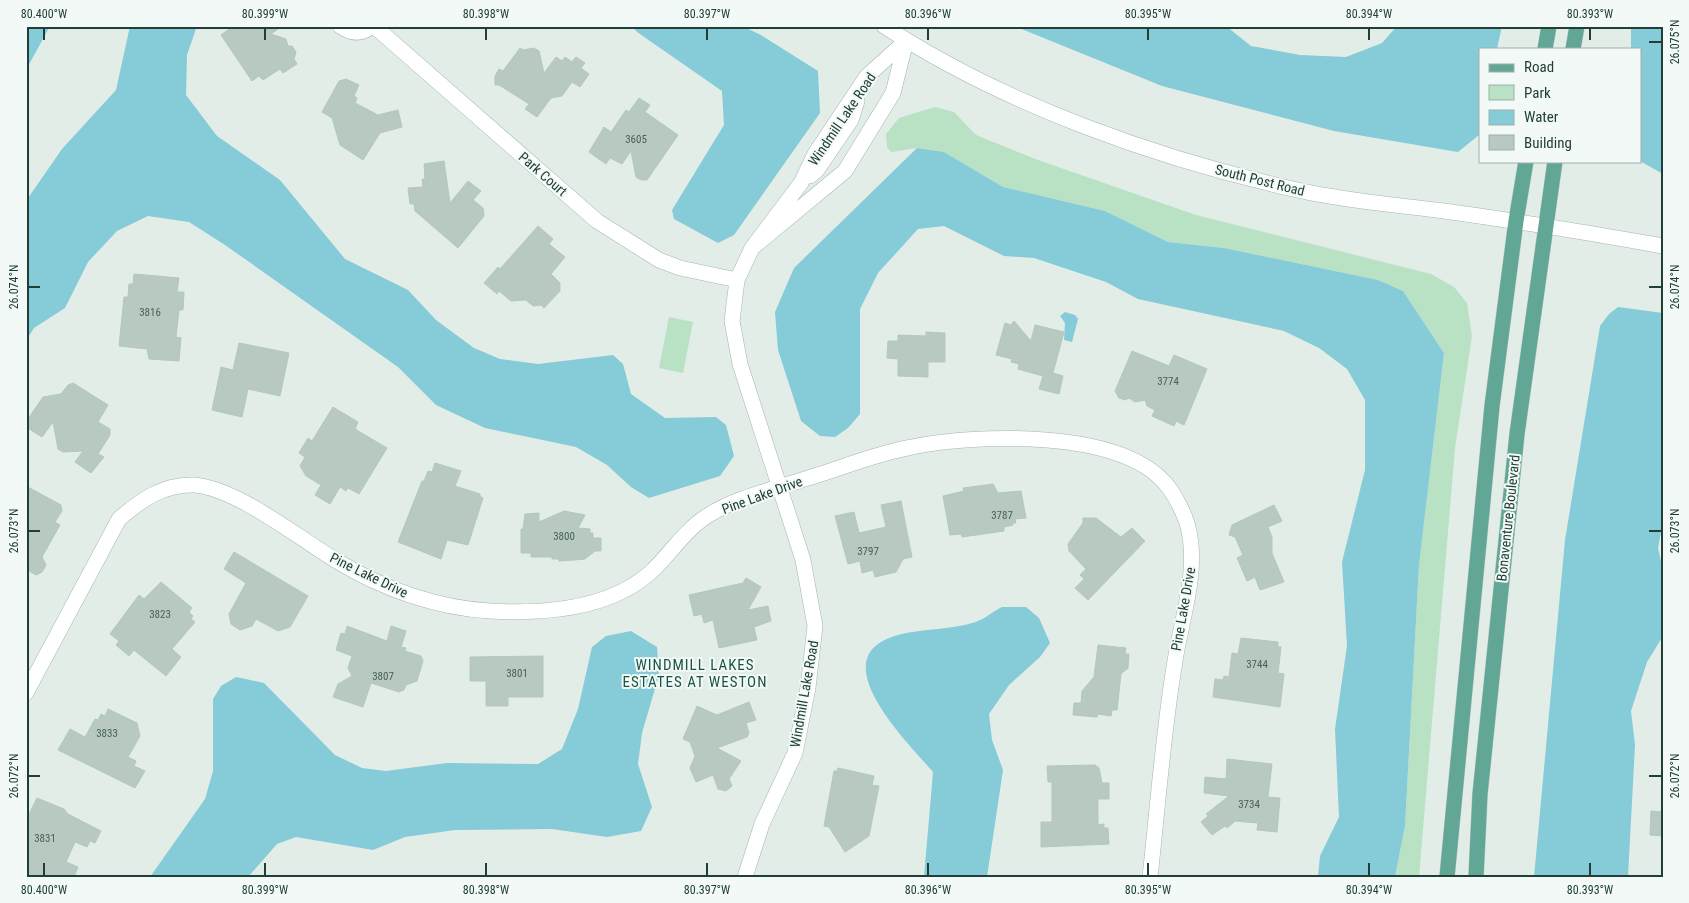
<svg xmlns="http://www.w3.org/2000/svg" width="1689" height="903" viewBox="0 0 1689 903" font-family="'Roboto Condensed',sans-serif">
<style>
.green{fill:#b9e1c3}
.water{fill:#85cbd8}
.building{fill:#b7c9c1;stroke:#b3c8bf}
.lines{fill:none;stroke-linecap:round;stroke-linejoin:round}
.minor-casing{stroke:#a4b6af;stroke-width:16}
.major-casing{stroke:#c1cac7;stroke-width:16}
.minor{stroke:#fff;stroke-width:15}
.major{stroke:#62a795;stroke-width:15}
.ticks{fill:none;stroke:#204037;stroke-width:2}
.labels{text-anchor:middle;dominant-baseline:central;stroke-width:4;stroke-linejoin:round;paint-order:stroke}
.number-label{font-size:11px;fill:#46625a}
.street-label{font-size:14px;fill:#204037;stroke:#f3f9f6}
.neighbourhood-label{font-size:15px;letter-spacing:1px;fill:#1a5446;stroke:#f3f9f6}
.neatline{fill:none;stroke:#204037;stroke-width:2}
.ticks-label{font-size:12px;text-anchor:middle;fill:#204037}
</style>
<rect width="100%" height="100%" fill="#e2ede8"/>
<path class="green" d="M 935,107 L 954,112 L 976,135 L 1038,160 L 1196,215 L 1431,274 L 1454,287 L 1467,303 L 1472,336 L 1455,448 L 1419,877 L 1395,877 L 1405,826 L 1419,565 L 1444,353 L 1403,291 L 1378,280 L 1224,248 L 1168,242 L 1105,211 L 1003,187 L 944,152 L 917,148 L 891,152 L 887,147 L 886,134 L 899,118 Z
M 669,317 L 693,322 L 683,373 L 659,368 Z"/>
<path class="water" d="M 26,26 L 50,26 L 26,70 Z
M 130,26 L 197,26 L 187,55 L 186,95 L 217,136 L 280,180 L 345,259 L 408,290 L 436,320 L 474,348 L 500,359 L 538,364 L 613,355 L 623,364 L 631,394 L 665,418 L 716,417 L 726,425 L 734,456 L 720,476 L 649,498 L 631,487 L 607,465 L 576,447 L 485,428 L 436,405 L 398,367 L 225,245 L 189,222 L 148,216 L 117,231 L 88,262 L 65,308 L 34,328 L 26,341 L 26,201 L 62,149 L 116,90 Z
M 632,26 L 742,26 L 761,35 L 818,71 L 820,113 L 734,235 L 718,243 L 674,219 L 672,210 L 724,125 L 722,91 L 637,32 Z
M 1014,26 L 1226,26 L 1251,46 L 1300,55 L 1346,57 L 1382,43 L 1397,26 L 1502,26 L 1497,49 L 1480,49 L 1479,135 L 1458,152 L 1334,131 L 1162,86 Z
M 1631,26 L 1663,26 L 1663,174 L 1640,161 L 1640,49 L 1631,49 Z
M 917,148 L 944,152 L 1003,187 L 1105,211 L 1168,242 L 1224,248 L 1378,280 L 1403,291 L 1444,353 L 1419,565 L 1405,826 L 1395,877 L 1318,877 L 1320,856 L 1339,817 L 1335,729 L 1347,646 L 1342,562 L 1365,470 L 1365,400 L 1347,369 L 1319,348 L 1284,331 L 1138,299 L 1106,282 L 1034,258 L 1004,256 L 944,226 L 918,229 L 878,273 L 860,309 L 860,414 L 848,428 L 835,437 L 820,436 L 801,421 L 778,350 L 775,312 L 794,268 Z
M 1618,307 L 1663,313 L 1663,522 L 1658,548 L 1663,570 L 1663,636 L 1647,662 L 1631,711 L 1635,745 L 1628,877 L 1534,877 L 1565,540 L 1600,326 L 1609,314 Z
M 1065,312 L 1075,315 L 1078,319 L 1072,342 L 1064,340 L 1065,323 L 1060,316 Z
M 1002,607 L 1026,607 L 1039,618 L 1050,643 L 1040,657 L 1009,685 L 989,714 L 992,740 L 1003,770 L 987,877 L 924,877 L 933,772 C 911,746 825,663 889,638 C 915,628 945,631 972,623 C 982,621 992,612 1002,607 Z
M 631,631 L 657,647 L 659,675 L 642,733 L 638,764 L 652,807 L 641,831 L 607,837 L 552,829 L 455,830 L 405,837 L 373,850 L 296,837 L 277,844 L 248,877 L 150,877 L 205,799 L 213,771 L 213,699 L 221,686 L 236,677 L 264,683 L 335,755 L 362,768 L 386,771 L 447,763 L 538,764 L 562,749 L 578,709 L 592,647 L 606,636 Z"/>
<path class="building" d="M 233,26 L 282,26 L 271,34 L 286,39 L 288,46 L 292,46 L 296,52 L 294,59 L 297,64 L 283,73 L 280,69 L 263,80 L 259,76 L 252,81 L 221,35 Z
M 520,48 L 523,50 L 534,48 L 539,51 L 544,73 L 556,57 L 562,61 L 565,57 L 572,62 L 576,57 L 585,63 L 581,68 L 589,74 L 580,87 L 572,82 L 562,96 L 551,98 L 537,117 L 525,109 L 529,104 L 499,85 L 495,85 L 495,76 L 499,69 L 503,71 Z
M 346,79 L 359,85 L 354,96 L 357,98 L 355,103 L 378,115 L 398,110 L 402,127 L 380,133 L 363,160 L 340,145 L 332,118 L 322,112 L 339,81 Z
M 639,98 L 650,105 L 645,112 L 678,135 L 647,180 L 641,180 L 636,177 L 631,151 L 622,164 L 610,158 L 606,164 L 589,152 L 604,127 L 611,132 L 626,110 L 629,112 Z
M 444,161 L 450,203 L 468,181 L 481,191 L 473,200 L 483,208 L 484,216 L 458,248 L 415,211 L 414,204 L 410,204 L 408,188 L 423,187 L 422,179 L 425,179 L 424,164 Z
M 538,226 L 553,239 L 549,244 L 565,257 L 551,274 L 560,283 L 560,291 L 544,308 L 541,305 L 533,306 L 526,300 L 511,301 L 499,291 L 497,294 L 484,283 L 498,267 L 500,269 Z
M 134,274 L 179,278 L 177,292 L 184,292 L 183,310 L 179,310 L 176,337 L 181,338 L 179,361 L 149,359 L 147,349 L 119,346 L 124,297 L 128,297 L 129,284 L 133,284 Z
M 1014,321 L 1031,341 L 1035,325 L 1064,332 L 1053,373 L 1063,376 L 1059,394 L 1039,389 L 1043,376 L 1018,369 L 1019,364 L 1011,362 L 1012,359 L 996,355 L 1005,323 L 1011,325 Z
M 926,332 L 945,333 L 945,362 L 928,362 L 928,377 L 898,376 L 898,359 L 887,358 L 888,341 L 898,341 L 898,335 L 926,336 Z
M 239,343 L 289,353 L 280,396 L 248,389 L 242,417 L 212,410 L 221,367 L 233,370 Z
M 1132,351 L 1169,366 L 1174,355 L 1207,369 L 1184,425 L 1176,421 L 1174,426 L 1152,416 L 1155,410 L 1147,406 L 1145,400 L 1135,402 L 1129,398 L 1125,400 L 1119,398 L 1115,391 Z
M 73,383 L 108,405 L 98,422 L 110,429 L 110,435 L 98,454 L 104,457 L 91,473 L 75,462 L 83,451 L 63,452 L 58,449 L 53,422 L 42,437 L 26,427 L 26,422 L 43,397 L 61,394 L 68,385 Z
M 333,407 L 358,422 L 355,429 L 387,448 L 359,494 L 348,488 L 346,491 L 340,487 L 330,504 L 315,495 L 321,485 L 306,476 L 300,466 L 305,457 L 299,453 L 308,438 L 312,441 Z
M 435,463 L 461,471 L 455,486 L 480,494 L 480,496 L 483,498 L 468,545 L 447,540 L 441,559 L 398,542 L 422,481 L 424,481 L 428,471 L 432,472 Z
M 993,484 L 998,493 L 1021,491 L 1026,518 L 1015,519 L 1016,523 L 1012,523 L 1013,525 L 1004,527 L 1004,531 L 962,537 L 961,534 L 950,535 L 943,496 L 964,491 L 963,488 Z
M 26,486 L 61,505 L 62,511 L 55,522 L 60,525 L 42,557 L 46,565 L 42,572 L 36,575 L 26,569 Z
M 901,501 L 912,557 L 903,559 L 896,572 L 875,577 L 873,570 L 862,573 L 860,561 L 848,564 L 835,516 L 854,512 L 859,533 L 886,527 L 881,505 Z
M 1274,505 L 1282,521 L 1268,527 L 1272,537 L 1272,553 L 1284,582 L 1260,590 L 1255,577 L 1247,581 L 1237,558 L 1243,555 L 1235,537 L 1229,535 L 1232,525 Z
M 564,511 L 585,515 L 578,528 L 590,529 L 590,533 L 593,533 L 593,538 L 601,538 L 601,551 L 595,551 L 585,559 L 574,560 L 559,561 L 559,559 L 552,559 L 552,557 L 531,557 L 531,553 L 521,553 L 521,529 L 523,529 L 525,514 L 539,513 L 539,522 Z
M 1083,518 L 1096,518 L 1121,537 L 1132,528 L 1145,541 L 1088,600 L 1075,588 L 1084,579 L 1080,575 L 1086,569 L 1069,551 L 1068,544 L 1083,523 Z
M 234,552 L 308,596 L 290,627 L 278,631 L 256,619 L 252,626 L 240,630 L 231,624 L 229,614 L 246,583 L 224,569 Z
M 746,578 L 761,587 L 748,610 L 768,606 L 771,621 L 754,627 L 757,640 L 719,648 L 713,620 L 704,623 L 702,614 L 694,616 L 689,595 L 743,583 Z
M 161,582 L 192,608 L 189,612 L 193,616 L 191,619 L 195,622 L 172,649 L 181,657 L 166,676 L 134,650 L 129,656 L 116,645 L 119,641 L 110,634 L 139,595 L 144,599 Z
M 347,626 L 387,641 L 391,626 L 406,631 L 401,647 L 406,648 L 405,651 L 421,656 L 423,661 L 417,681 L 406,685 L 404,690 L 399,692 L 371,683 L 363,707 L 333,697 L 338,684 L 352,676 L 348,668 L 352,656 L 336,650 L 341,633 L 345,634 Z
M 1241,638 L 1278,642 L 1278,647 L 1281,647 L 1278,673 L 1284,674 L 1280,707 L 1213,697 L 1215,679 L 1223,680 L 1224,676 L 1229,677 L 1232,653 L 1238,654 Z
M 1098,645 L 1126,648 L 1125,654 L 1129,654 L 1128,668 L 1121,674 L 1117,710 L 1112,710 L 1111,716 L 1098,714 L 1097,717 L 1073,715 L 1074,703 L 1081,703 L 1082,691 L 1094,677 Z
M 543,656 L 543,697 L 508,697 L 508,706 L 486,706 L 486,681 L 470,681 L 470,657 Z
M 749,702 L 756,720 L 746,723 L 749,733 L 747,737 L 717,748 L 741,761 L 729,779 L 732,786 L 726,791 L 718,789 L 713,775 L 696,782 L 690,768 L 695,756 L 690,742 L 683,739 L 697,706 L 717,715 Z
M 108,709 L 137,723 L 140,736 L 128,757 L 136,761 L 134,766 L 145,771 L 135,788 L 58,750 L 70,729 L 85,737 L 95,719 L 98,720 L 101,714 L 105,716 Z
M 1227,759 L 1272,764 L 1268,797 L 1280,798 L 1277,832 L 1257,830 L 1258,823 L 1235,821 L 1227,828 L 1225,826 L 1212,835 L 1201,822 L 1208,816 L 1206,814 L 1229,796 L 1204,793 L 1205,777 L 1226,779 Z
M 1095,765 L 1099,768 L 1102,783 L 1109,783 L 1109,799 L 1098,799 L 1098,825 L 1104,824 L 1104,828 L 1108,828 L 1109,844 L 1041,847 L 1041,822 L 1052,822 L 1052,782 L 1048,782 L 1047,766 Z
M 838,768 L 874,776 L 872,785 L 879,786 L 869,836 L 845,852 L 829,827 L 824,826 L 834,771 L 837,771 Z
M 37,798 L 64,809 L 68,814 L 101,831 L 95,843 L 90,841 L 87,847 L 75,842 L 66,862 L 78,867 L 74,877 L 26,877 L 26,820 Z
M 1651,811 L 1663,812 L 1663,836 L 1650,835 Z"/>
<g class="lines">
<g class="minor-casing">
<path id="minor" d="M 340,26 C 351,34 361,35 372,26
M 374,26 L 597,221 L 659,260 L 680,268 L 737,280
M 884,26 C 1005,105 1160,160 1302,191 C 1348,201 1397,205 1444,211 C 1517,221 1590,233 1663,246
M 810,176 L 817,170 L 851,120 L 857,101
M 26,693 L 119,519 C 141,500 163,484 194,485 C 237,488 300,539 337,561 C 383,589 437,608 490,611 C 544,614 611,609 652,571 C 670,554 685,530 707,516 C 737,497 775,489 808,478 C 842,468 877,453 912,447 C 976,434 1118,429 1165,483 C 1174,493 1183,511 1187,523 C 1200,568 1182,616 1175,661 C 1163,732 1158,805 1150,877
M 745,877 L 762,824 L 795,753 L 808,688 L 815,626 L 803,560 L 740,364 L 732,321 L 737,280 L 752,248 L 801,183 L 815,154 L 867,76 L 906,41 L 893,93 L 845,171 L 752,248"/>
</g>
<g class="major-casing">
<path id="major" d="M 1545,49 L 1549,26
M 1573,49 L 1577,26
M 1447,877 L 1492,406 L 1516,221 L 1526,161
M 1476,877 L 1480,794 L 1517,434 L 1555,161"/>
</g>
<use href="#minor" class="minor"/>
<use href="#major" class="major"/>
</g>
<path class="ticks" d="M 44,28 L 44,40M 265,28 L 265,40M 486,28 L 486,40M 707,28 L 707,40M 928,28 L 928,40M 1148,28 L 1148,40M 1369,28 L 1369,40M 1590,28 L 1590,40M 1649,42 L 1662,42M 28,287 L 40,287M 1649,287 L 1662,287M 28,531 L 40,531M 1649,531 L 1662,531M 28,776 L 40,776M 1649,776 L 1662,776M 44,863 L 44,876M 265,863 L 265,876M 486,863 L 486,876M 707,863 L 707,876M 928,863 L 928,876M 1148,863 L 1148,876M 1369,863 L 1369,876M 1590,863 L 1590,876"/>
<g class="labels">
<g class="number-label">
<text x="636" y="139">3605</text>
<text x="150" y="312">3816</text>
<text x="1168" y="381">3774</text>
<text x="1002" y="515">3787</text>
<text x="564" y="536">3800</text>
<text x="868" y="551">3797</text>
<text x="160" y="614">3823</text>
<text x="1257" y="664">3744</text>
<text x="517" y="673">3801</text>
<text x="383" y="676">3807</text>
<text x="107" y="733">3833</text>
<text x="1249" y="804">3734</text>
<text x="45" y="838">3831</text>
</g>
<g class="street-label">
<text transform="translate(842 119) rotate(-56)">Windmill Lake Road</text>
<text transform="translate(543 174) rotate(41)">Park Court</text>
<text transform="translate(1260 180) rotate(14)">South Post Road</text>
<text transform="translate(762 495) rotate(-20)">Pine Lake Drive</text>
<text transform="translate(1508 518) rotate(-84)">Bonaventure Boulevard</text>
<text transform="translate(369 575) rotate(26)">Pine Lake Drive</text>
<text transform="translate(1183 609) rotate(-80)">Pine Lake Drive</text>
<text transform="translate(804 694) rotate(-80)">Windmill Lake Road</text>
</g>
<g class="neighbourhood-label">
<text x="695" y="665">WINDMILL LAKES<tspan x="695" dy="17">ESTATES AT WESTON</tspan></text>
</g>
</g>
<rect width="1689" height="903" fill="none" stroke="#f3f9f6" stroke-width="55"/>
<rect x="1479" y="48" width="162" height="115" fill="#f3f9f6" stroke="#9fafaa"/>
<rect x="1489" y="64" width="25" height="8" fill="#62a795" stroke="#9fafaa"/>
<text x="1524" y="72" font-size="15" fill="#204037">Road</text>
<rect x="1489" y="85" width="25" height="15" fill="#b9e1c3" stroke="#9fafaa"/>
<text x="1524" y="98" font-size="15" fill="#204037">Park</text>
<rect x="1489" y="110" width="25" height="15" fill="#85cbd8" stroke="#9fafaa"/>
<text x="1524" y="122" font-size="15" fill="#204037">Water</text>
<rect x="1489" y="135" width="25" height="15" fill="#b7c9c1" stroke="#9fafaa"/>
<text x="1524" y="148" font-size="15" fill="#204037">Building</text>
<rect x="28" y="28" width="1634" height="848" class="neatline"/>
<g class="ticks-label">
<text x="44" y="18">80.400°W</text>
<text x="265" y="18">80.399°W</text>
<text x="486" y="18">80.398°W</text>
<text x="707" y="18">80.397°W</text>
<text x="928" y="18">80.396°W</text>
<text x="1148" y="18">80.395°W</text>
<text x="1369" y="18">80.394°W</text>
<text x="1590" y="18">80.393°W</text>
<text transform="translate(1675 42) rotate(-90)" y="4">26.075°N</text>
<text transform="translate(14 287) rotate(-90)" y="4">26.074°N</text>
<text transform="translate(1675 287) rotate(-90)" y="4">26.074°N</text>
<text transform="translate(14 531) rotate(-90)" y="4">26.073°N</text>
<text transform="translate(1675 531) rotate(-90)" y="4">26.073°N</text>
<text transform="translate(14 776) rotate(-90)" y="4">26.072°N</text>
<text transform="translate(1675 776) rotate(-90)" y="4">26.072°N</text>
<text x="44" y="894">80.400°W</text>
<text x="265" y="894">80.399°W</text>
<text x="486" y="894">80.398°W</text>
<text x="707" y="894">80.397°W</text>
<text x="928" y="894">80.396°W</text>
<text x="1148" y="894">80.395°W</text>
<text x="1369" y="894">80.394°W</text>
<text x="1590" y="894">80.393°W</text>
</g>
</svg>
